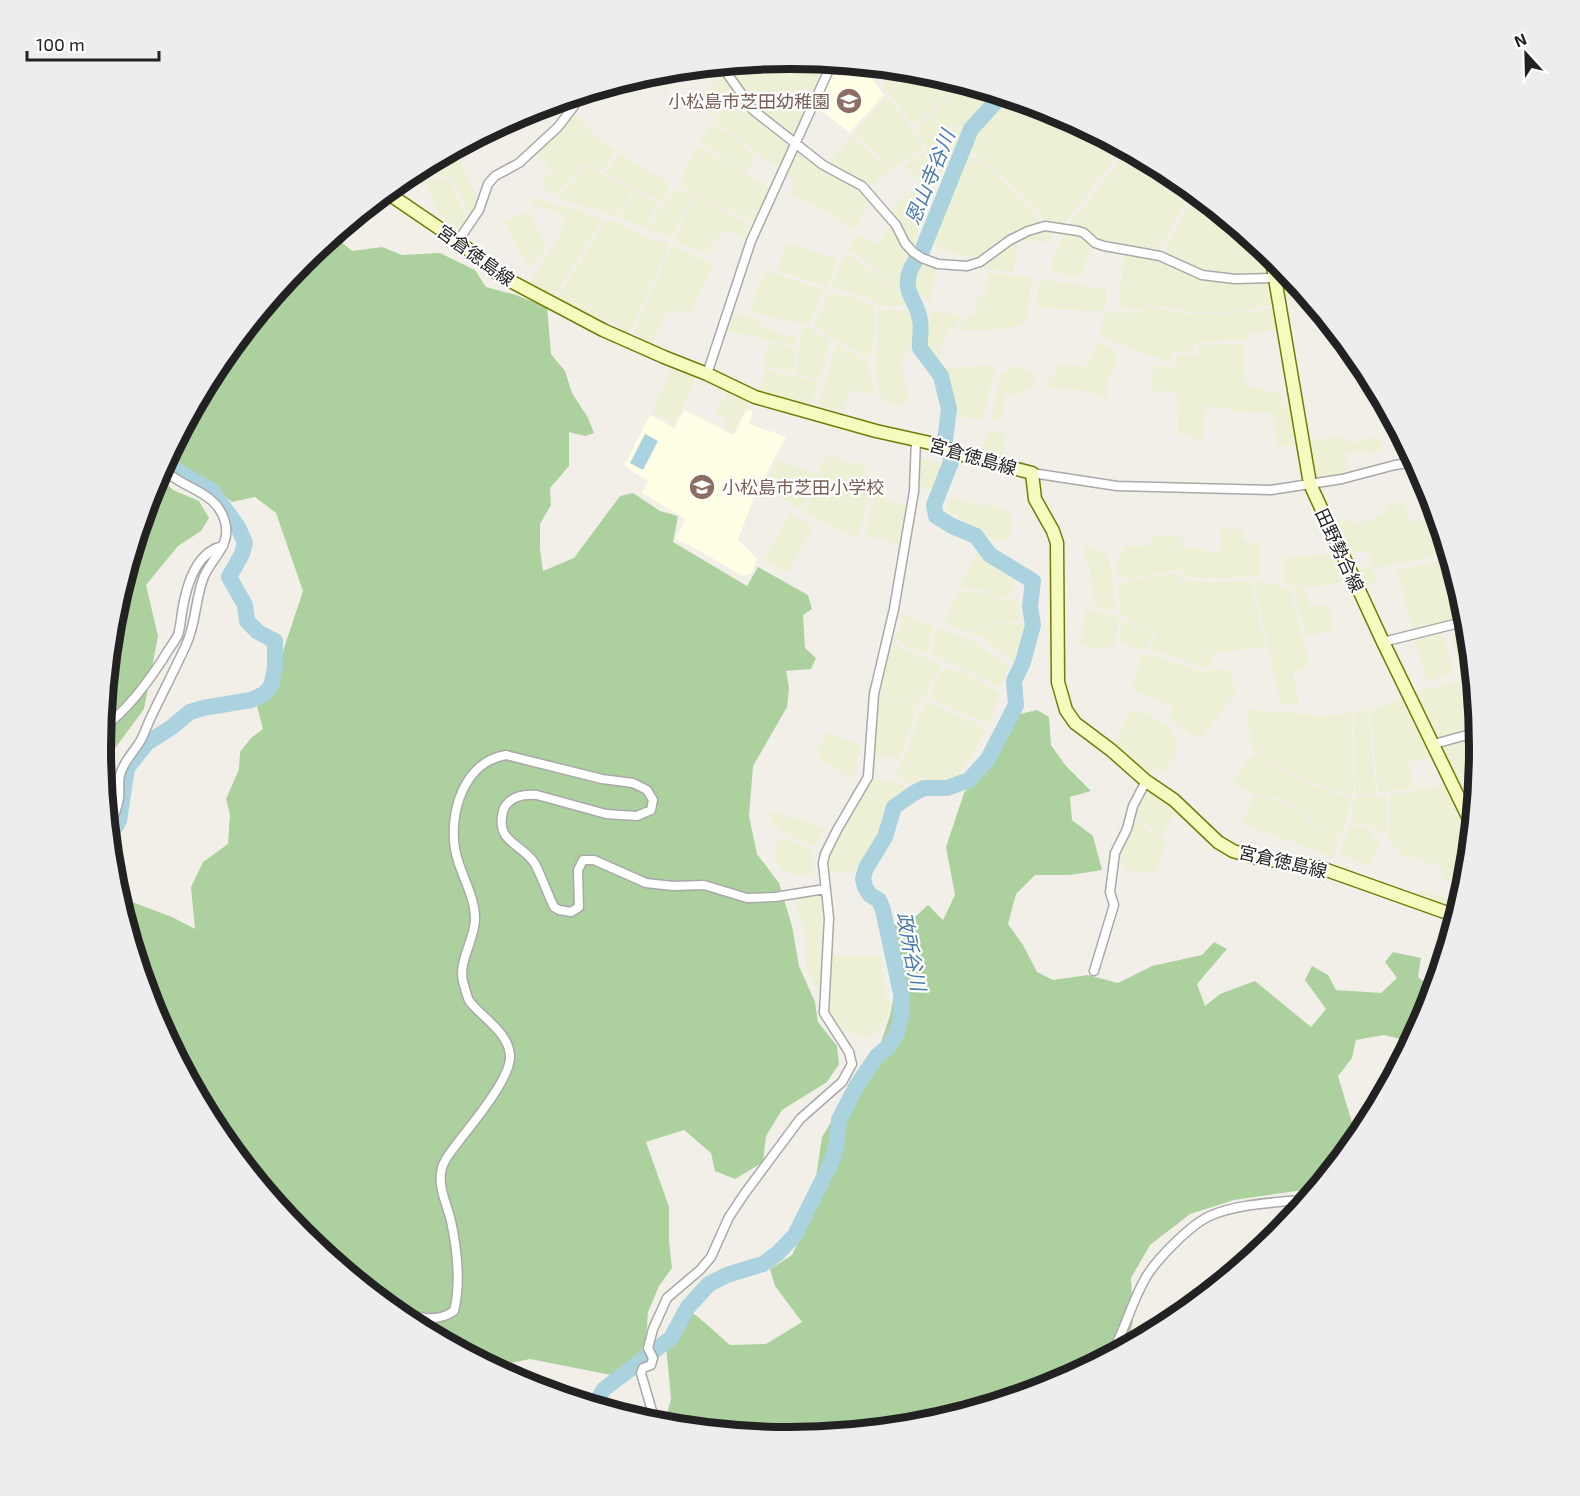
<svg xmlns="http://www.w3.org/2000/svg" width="1580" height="1496" viewBox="0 0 1580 1496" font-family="'Exo 2','Noto Sans JP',sans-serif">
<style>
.education{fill:#ffffe5}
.farmland{fill:#eef0d5}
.forest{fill:#add19e}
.water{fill:#aad3df}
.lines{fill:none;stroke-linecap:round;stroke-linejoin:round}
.river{stroke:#aad3df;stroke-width:16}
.minor-casing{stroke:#a9a9a9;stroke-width:11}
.secondary-casing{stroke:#707d05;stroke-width:15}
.minor{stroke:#fff;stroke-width:8}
.secondary{stroke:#f7fabf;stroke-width:12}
.labels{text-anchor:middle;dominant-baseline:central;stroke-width:4.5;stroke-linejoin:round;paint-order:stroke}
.education-label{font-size:18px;fill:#785e54;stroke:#fff;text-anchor:end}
.street-label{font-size:18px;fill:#222;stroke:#fff}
.water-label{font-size:20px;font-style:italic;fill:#4a7aab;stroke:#fff}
.rim{fill:none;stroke:#222;stroke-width:8}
</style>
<rect width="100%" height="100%" fill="#f2efe9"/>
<path class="education" d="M 837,63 L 842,66 L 845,64 L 862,66 L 884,95 L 849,133 L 818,107 Z
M 747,409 L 753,412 L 749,424 L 786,437 L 755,494 L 738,540 L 757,558 L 752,573 L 742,576 L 700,551 L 675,539 L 686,519 L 642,493 L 648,481 L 624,466 L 650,415 L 674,428 L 684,410 L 734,435 Z"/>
<path class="farmland" d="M 790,59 L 829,62 L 794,137 L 792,137 L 753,106 L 732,72 L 741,63 Z
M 899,69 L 925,72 L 962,83 L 914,126 L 883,86 Z
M 721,76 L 725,76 L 732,89 L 711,117 L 696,103 Z
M 965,84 L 980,89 L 990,99 L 965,127 L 958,138 L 949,165 L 933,177 L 926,148 L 916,128 Z
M 732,93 L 737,96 L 756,118 L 789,145 L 779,167 L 762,157 L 714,120 Z
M 1004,96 L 1054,111 L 1123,148 L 1065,223 L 1047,222 L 1043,219 L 1006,180 L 965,147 L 969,137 L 974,129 Z
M 887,97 L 913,130 L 923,148 L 893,169 L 853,133 Z
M 574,114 L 581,118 L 593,135 L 616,150 L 602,171 L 583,163 L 556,196 L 544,190 L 546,183 L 542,179 L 552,171 L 537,152 L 559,132 Z
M 712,122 L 755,155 L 745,173 L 700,142 Z
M 851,136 L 891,170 L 869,187 L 829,163 Z
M 698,146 L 769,188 L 755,222 L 682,187 L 681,177 Z
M 455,149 L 476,196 L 475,207 L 470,215 L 452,179 L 436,174 L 434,166 L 434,160 Z
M 796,150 L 830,175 L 862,191 L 869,198 L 855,228 L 848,226 L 821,208 L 789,195 L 795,181 L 784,175 Z
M 924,151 L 929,165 L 928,177 L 919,182 L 903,165 Z
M 1128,151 L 1163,169 L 1171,189 L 1185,203 L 1158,250 L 1108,244 L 1068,226 Z
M 619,153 L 665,181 L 669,188 L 662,201 L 636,190 L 605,173 Z
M 972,156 L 1005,183 L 1043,224 L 977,259 L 939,249 L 930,242 L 961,160 Z
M 585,165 L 633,191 L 616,216 L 558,198 Z
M 1169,174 L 1173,175 L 1198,195 L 1188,200 L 1173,183 Z
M 430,178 L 450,182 L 467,220 L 460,231 L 439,215 L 425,181 Z
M 929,183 L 925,214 L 913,245 L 890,209 L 914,189 Z
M 672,191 L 685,191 L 694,194 L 672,236 L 647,230 L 661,205 L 663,205 Z
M 635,192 L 658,203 L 644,229 L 619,217 Z
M 695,195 L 752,225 L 746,241 L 739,234 L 721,231 L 707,255 L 674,241 Z
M 536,196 L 549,203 L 565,206 L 603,219 L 554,296 L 528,285 L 560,235 L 565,214 L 532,204 Z
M 1189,204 L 1216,210 L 1266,251 L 1269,275 L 1247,276 L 1204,272 L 1163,254 Z
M 530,211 L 545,246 L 541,255 L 530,269 L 504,222 Z
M 606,220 L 618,223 L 650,240 L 670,243 L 628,336 L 619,333 L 621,325 L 605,320 L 601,324 L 583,310 L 571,307 L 557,299 Z
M 890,224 L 905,250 L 910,255 L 903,276 L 904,287 L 899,288 L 894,287 L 866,261 L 848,250 L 857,235 L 879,244 Z
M 1047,229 L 1053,230 L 1048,243 L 1022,240 L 1016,244 L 1014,272 L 982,268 L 982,265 L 1023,237 Z
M 1065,232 L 1078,235 L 1092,243 L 1082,274 L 1077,273 L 1075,277 L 1051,270 L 1050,267 Z
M 787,242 L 838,260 L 827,286 L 777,271 Z
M 672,245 L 713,264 L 690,316 L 670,308 L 651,346 L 643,342 L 640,335 L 634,331 Z
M 846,253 L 882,278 L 892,290 L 905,290 L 912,303 L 897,307 L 878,306 L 874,301 L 862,296 L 831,287 Z
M 1126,253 L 1152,257 L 1187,272 L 1269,281 L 1274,305 L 1240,311 L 1194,312 L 1155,306 L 1147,306 L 1139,310 L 1118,308 L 1124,254 Z
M 922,260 L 936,268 L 931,300 L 927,300 L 920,295 L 913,280 L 913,269 Z
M 1277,260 L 1307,296 L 1283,299 Z
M 771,272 L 823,290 L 809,325 L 750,312 L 758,286 L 764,275 Z
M 987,273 L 1032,278 L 1026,324 L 994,330 L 959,331 L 960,326 L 967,317 L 976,313 L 977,297 L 985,296 Z
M 1047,280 L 1106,289 L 1106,303 L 1102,311 L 1036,308 L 1039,281 Z
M 828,292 L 859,299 L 871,304 L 875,309 L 874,336 L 870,357 L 868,359 L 814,327 Z
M 913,306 L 915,341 L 904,358 L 902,367 L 908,401 L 900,406 L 885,403 L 879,391 L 875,373 L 878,309 L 898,311 Z
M 1274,307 L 1278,330 L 1255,332 L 1249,334 L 1245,340 L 1199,342 L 1195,345 L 1194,352 L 1175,351 L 1172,354 L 1171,363 L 1099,337 L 1106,312 L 1139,313 L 1148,308 L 1154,308 L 1184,314 L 1255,312 Z
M 932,310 L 963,317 L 954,328 L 946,330 L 939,360 L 927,348 L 925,339 L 930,327 Z
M 732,314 L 753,316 L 761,321 L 763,328 L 797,338 L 795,346 L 764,340 L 761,337 L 728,332 Z
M 802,326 L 811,329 L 830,341 L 820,379 L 796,375 Z
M 1097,342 L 1117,351 L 1115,366 L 1105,386 L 1107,399 L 1081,390 L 1045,388 L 1059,363 L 1087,367 Z
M 768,343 L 796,349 L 794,373 L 763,365 Z
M 836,344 L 869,363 L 871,381 L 877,395 L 849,390 L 844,410 L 818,407 Z
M 1244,344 L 1243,362 L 1246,386 L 1266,389 L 1267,393 L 1281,392 L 1283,406 L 1292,405 L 1298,445 L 1276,446 L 1274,413 L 1245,413 L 1206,405 L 1202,440 L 1178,434 L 1177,392 L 1151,391 L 1154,365 L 1175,368 L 1176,356 L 1178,355 L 1198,355 L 1199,347 L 1202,345 Z
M 1012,364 L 1035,374 L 1032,390 L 1022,389 L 1020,396 L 1005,393 L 1000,420 L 991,420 L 1001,372 L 1009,372 Z
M 673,365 L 697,375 L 674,425 L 652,411 Z
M 993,365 L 995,368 L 983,419 L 954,417 L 946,368 Z
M 765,369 L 818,382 L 811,406 L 758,393 Z
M 729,389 L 750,398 L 733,432 L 724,428 L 727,420 L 715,414 Z
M 989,430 L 1006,433 L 1002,459 L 983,455 L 981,452 Z
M 1346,436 L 1347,443 L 1366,441 L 1367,438 L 1380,438 L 1382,451 L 1369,455 L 1368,451 L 1345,454 L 1346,474 L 1319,479 L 1314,478 L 1308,440 Z
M 828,455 L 867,467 L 862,491 L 869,494 L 857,539 L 805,513 L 820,468 Z
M 919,458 L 947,464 L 933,490 L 921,488 L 921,486 L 919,485 Z
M 778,460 L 816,474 L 804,509 L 800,510 L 777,494 L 759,490 Z
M 874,496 L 908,506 L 900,545 L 865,535 Z
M 952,498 L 1008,510 L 1012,523 L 1008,541 L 990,538 L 968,522 L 948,512 L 947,507 Z
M 1404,501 L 1410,522 L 1435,518 L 1446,554 L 1374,568 L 1376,583 L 1364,588 L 1356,570 L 1371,566 L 1369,552 L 1348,552 L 1334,523 L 1352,520 L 1357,525 L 1386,512 L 1386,505 Z
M 789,514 L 813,527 L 788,573 L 764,560 Z
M 1222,528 L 1244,530 L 1243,541 L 1259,543 L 1259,576 L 1213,578 L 1185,577 L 1180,570 L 1126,579 L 1115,574 L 1123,546 L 1149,546 L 1152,536 L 1182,537 L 1182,548 L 1205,548 L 1205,553 L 1219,552 Z
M 1084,545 L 1104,553 L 1110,560 L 1115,606 L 1114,610 L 1094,606 L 1089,563 L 1085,563 Z
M 979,549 L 988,561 L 1016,582 L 1009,598 L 999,597 L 983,590 L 959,588 L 976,553 Z
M 1337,553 L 1350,581 L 1306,588 L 1303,583 L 1293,587 L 1284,583 L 1284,558 Z
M 1450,559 L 1467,618 L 1413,632 L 1397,570 Z
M 1179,573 L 1179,579 L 1183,580 L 1212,582 L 1250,580 L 1266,647 L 1211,653 L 1211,665 L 1204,668 L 1158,651 L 1149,651 L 1156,635 L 1121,615 L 1118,591 L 1119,586 L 1132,580 Z
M 1253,580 L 1258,580 L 1290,589 L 1310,666 L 1293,671 L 1299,704 L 1281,705 Z
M 1303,585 L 1309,606 L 1328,606 L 1334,629 L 1306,637 L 1293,589 Z
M 970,591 L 983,593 L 1008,601 L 1018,599 L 1021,621 L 990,623 L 981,637 L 945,623 L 955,598 L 961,593 Z
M 1093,610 L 1118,616 L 1119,624 L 1115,646 L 1091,648 L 1080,644 L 1083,630 L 1084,611 Z
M 901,614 L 933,626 L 926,654 L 908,648 L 894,636 L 900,630 L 903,622 Z
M 1122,618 L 1153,635 L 1146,650 L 1132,648 L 1123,644 L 1120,640 Z
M 1021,623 L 1026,625 L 1015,662 L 982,638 L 991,624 Z
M 937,628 L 974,641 L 1009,667 L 1001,688 L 931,654 Z
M 1468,631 L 1474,691 L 1466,693 L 1452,635 Z
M 1443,632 L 1453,673 L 1427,681 L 1415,640 Z
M 891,640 L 904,649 L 943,666 L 935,675 L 918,708 L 878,691 Z
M 1142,654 L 1157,656 L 1204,673 L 1211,669 L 1229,670 L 1239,699 L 1233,696 L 1199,740 L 1169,718 L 1172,712 L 1173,706 L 1132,690 Z
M 950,668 L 966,674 L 999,692 L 999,698 L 987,725 L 929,698 L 939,674 Z
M 1460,681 L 1472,729 L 1439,737 L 1415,692 Z
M 879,693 L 902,702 L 917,711 L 900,758 L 868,756 L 876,705 Z
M 1405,696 L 1434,756 L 1408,763 L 1414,788 L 1378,792 L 1370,710 Z
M 928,701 L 985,728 L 975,751 L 957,776 L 950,781 L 926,782 L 913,785 L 896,775 L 913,737 L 917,719 Z
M 1247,709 L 1323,716 L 1351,713 L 1354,793 L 1351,795 L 1311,782 L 1253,751 L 1246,711 Z
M 1131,710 L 1142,711 L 1152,716 L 1166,725 L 1174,735 L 1178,750 L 1165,773 L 1157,767 L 1148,776 L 1114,746 Z
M 1368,710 L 1376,793 L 1356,795 L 1353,713 Z
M 826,732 L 861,745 L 854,777 L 849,778 L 822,760 L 818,750 Z
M 1478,736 L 1479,748 L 1473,814 L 1441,746 L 1444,744 Z
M 1253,754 L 1310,784 L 1352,798 L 1342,835 L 1333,833 L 1313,825 L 1297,808 L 1278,797 L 1252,794 L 1232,782 Z
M 872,779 L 895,782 L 904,785 L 914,792 L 894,806 L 878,849 L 872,860 L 864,868 L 861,873 L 827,871 L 829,854 L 840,831 Z
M 1447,784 L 1471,834 L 1465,887 L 1442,878 L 1444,870 L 1419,858 L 1402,856 L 1388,838 L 1389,795 Z
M 1147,788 L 1178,810 L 1168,823 L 1163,836 L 1134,818 L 1137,806 Z
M 1269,796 L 1295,809 L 1302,815 L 1308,824 L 1341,837 L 1335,853 L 1330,856 L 1241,823 L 1254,797 Z
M 1361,796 L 1386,796 L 1386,834 L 1374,827 L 1351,822 L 1353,801 Z
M 768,813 L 781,813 L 825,828 L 815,845 L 812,846 L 783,832 L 773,823 Z
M 1132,820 L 1166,841 L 1156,873 L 1123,869 L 1119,848 Z
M 1350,825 L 1370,829 L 1372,835 L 1379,840 L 1370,866 L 1340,855 Z
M 777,839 L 789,840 L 813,851 L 813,873 L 799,876 L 785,871 L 776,863 Z
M 1421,890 L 1461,901 L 1457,912 L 1418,898 Z
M 818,893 L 824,914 L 825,930 L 819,990 L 812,981 L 806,969 L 805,936 L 794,901 Z
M 832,956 L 881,956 L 885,990 L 890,1008 L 886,1017 L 871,1038 L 839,1029 L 830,1016 L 827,1006 Z"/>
<path class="forest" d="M 339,240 L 352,251 L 382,247 L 402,255 L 440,253 L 475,270 L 486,287 L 516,295 L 547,307 L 551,354 L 565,371 L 572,393 L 588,418 L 594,433 L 585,436 L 569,432 L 569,466 L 550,488 L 551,505 L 540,524 L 540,549 L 543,571 L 574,558 L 620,496 L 633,493 L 660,511 L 678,516 L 673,542 L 747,586 L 758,567 L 808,595 L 812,609 L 803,615 L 805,648 L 816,658 L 811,669 L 786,671 L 789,688 L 787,707 L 753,766 L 749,816 L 757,854 L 779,883 L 792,926 L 799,966 L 815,1002 L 818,1022 L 837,1046 L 839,1064 L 827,1082 L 782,1110 L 766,1136 L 763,1162 L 735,1179 L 715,1171 L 711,1153 L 684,1130 L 646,1142 L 669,1207 L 669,1241 L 672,1268 L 659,1286 L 648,1312 L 646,1341 L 638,1358 L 616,1376 L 530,1359 L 493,1367 L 407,1321 L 302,1235 L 217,1131 L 153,1012 L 119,899 L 124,899 L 172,917 L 195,929 L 191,887 L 203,862 L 228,844 L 230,814 L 226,799 L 239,769 L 240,752 L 251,738 L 263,729 L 257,706 L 277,685 L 284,648 L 303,591 L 276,513 L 255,497 L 232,502 L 195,473 L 174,459 L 186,427 L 217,365 L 303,260 L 326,243 Z
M 158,474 L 173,490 L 199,501 L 209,518 L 201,531 L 178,546 L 146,585 L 158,636 L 144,709 L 102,766 L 101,748 L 114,613 L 153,484 Z
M 1037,710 L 1049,717 L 1051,745 L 1065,765 L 1091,791 L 1070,797 L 1072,820 L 1093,836 L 1102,870 L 1070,875 L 1035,875 L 1016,894 L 1008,924 L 1023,945 L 1037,972 L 1053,980 L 1088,975 L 1118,983 L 1152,966 L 1202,955 L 1214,942 L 1227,949 L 1197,984 L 1205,1006 L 1220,994 L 1255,981 L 1311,1027 L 1326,1009 L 1305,980 L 1312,966 L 1328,975 L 1336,990 L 1381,993 L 1397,978 L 1385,962 L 1393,952 L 1421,958 L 1418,977 L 1434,990 L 1427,1012 L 1404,1055 L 1400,1039 L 1384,1035 L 1356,1040 L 1352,1058 L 1338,1076 L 1357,1139 L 1317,1188 L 1234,1200 L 1190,1214 L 1150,1245 L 1131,1278 L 1133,1321 L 1128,1345 L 1054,1385 L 924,1424 L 790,1437 L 664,1425 L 671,1399 L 665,1335 L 679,1307 L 697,1316 L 730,1345 L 766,1344 L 802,1322 L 775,1286 L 770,1269 L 792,1255 L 807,1223 L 815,1184 L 822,1137 L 844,1101 L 867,1083 L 879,1049 L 890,1015 L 896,986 L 882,937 L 899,921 L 914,918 L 928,905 L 943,920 L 955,895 L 946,847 L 964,793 L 990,761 L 1012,716 Z"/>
<path class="water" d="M 645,434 L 658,441 L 643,470 L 630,463 Z"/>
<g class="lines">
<path class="river" d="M 945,440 L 949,409 L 941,376 L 920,348 C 919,339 922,329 920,320 C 918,308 914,304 910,294 C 903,278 913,263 922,251 L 971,129 L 1002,95
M 109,837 L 119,821 L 127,768 L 147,743 L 172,727 L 190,712 L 203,708 L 251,700 L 264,694 L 271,686 L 275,669 L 275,641 L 258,632 L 247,621 L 245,605 L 229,577 L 242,554 L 245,543 L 238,527 L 212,491 L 167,465 L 167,458
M 594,1406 L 604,1389 L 671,1338 L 688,1307 L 709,1284 L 727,1275 L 763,1264 L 778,1253 L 795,1235 L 831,1163 L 836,1147 L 839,1120 L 857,1085 L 877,1056 L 889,1046 L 897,1033 L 901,1017 L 902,998 L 883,910 L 879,900 L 870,895 L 865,887 L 863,879 L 866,868 L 885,837 L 894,807 L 914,793 L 924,788 L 947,788 L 969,780 L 988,759 L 1016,705 L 1014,681 L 1023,662 L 1033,625 L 1030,607 L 1033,581 L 990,555 L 976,536 L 952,526 L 936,516 L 934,505 L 953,457 L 946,451"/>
<g class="minor-casing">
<path id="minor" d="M 721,65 L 753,110 L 823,165 L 862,186 L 896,225 L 905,243 L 913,252 L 922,258 L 938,264 L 967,266 L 980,262 L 1010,240 L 1028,231 L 1045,226 L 1078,231 L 1084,233 L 1095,243 L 1104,246 L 1160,256 L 1202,275 L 1235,279 L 1274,278
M 458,241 L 479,210 L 488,184 L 495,176 L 519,163 L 558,127 L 574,106 L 575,96
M 707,374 L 751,241 L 832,63
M 1032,473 L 1117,486 L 1271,490 L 1342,479 L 1395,465 L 1415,462
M 1383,642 L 1467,621
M 102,729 C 128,709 145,686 163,659 C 167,651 174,643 178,635 C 180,629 181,619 182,612 C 186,587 195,552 223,546
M 1434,744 L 1478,732
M 108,828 C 113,819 117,809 119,798 C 120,791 118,783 120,775 C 123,762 134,752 141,740 C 145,732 148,723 152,715 C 163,692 175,669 186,645 C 196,624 195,601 203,579 C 210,559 232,546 225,522 C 217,490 181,489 162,468
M 1094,971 L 1114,905 L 1110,892 L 1115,853 L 1127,829 L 1133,806 L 1146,781
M 392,1309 C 414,1316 433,1325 454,1311 C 461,1283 457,1249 451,1221 C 447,1204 437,1186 442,1168 C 444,1159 453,1149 459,1141 C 472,1124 511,1078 510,1056 C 509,1033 484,1019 470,1002 C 467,998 466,991 464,985 C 456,964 475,940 475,919 C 475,894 459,873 455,849 C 449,812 464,762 506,755 L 602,779 L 633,783 L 647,790 L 653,800 L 651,810 L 637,816 L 606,814 L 537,795 C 526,794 514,795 507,804 C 503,808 503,811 502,817 C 498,843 524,845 535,864 C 542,877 547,893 554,907 L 559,910 L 571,912 L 579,907 L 578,870 L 583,860 L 594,860 L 646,883 L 673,886 L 704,885 L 747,898 L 775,897 L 825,889
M 1111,1354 C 1126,1329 1132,1299 1148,1274 C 1160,1256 1192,1223 1212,1215 C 1241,1203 1277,1203 1308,1199
M 653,1424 L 652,1411 L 641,1373 L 643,1368 L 651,1365 L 653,1358 L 648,1348 L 653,1329 L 667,1298 L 700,1270 L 711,1257 L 729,1217 L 745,1193 L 800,1119 L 842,1082 L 852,1064 L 849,1052 L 824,1013 L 829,918 L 823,863 L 825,854 L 837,830 L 868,777 L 874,694 L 894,609 L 914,491 L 916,440"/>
</g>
<g class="secondary-casing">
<path id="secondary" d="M 386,192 L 458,241 L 501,276 L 603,330 L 664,357 L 707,374 L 755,397 L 876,431 L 939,445 L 959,454 L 1032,473 L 1035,499 L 1053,531 L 1057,543 L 1058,682 L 1066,710 L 1075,723 L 1111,750 L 1146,781 L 1174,800 L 1218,842 L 1233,851 L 1257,858 L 1321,868 L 1456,916
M 1271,255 L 1310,484 L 1383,642 L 1472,825"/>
</g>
<use href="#minor" class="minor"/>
<use href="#secondary" class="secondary"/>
</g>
<defs>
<g id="school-disc" transform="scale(1.35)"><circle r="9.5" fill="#8d6e63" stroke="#fff"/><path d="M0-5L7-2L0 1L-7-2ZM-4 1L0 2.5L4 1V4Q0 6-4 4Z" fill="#fff"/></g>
</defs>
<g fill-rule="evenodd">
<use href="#school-disc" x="849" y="101"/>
<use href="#school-disc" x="702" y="487"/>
</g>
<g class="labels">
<g class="education-label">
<text x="830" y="101">小松島市芝田幼稚園</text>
<text x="722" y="487" text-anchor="start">小松島市芝田小学校</text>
</g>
<g class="street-label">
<text transform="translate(476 255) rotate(36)">宮倉徳島線</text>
<text transform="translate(973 456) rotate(16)">宮倉徳島線</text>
<text transform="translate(1340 550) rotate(65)">田野勢合線</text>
<text transform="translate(1283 861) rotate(13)">宮倉徳島線</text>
</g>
<g class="water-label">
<text transform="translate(929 177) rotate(-68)">恩山寺谷川</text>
<text transform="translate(912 951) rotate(79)">政所谷川</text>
</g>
</g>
<path d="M0 0H1580V1496H0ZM111 748a679 679 0 1 1 1358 0a679 679 0 1 1-1358 0Z" fill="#ededed" fill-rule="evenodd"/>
<path class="rim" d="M111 748a679 679 0 1 1 1358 0a679 679 0 1 1-1358 0Z"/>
<g transform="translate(1526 54) rotate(338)" stroke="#ffffff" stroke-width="4.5" paint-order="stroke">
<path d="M0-4.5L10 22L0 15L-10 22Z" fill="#222222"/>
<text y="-9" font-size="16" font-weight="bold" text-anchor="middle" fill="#222222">N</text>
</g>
<path d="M27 51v9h132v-9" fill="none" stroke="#222222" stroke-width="3"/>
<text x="36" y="51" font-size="18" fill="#222222" stroke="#ffffff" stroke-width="4.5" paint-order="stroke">100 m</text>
</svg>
